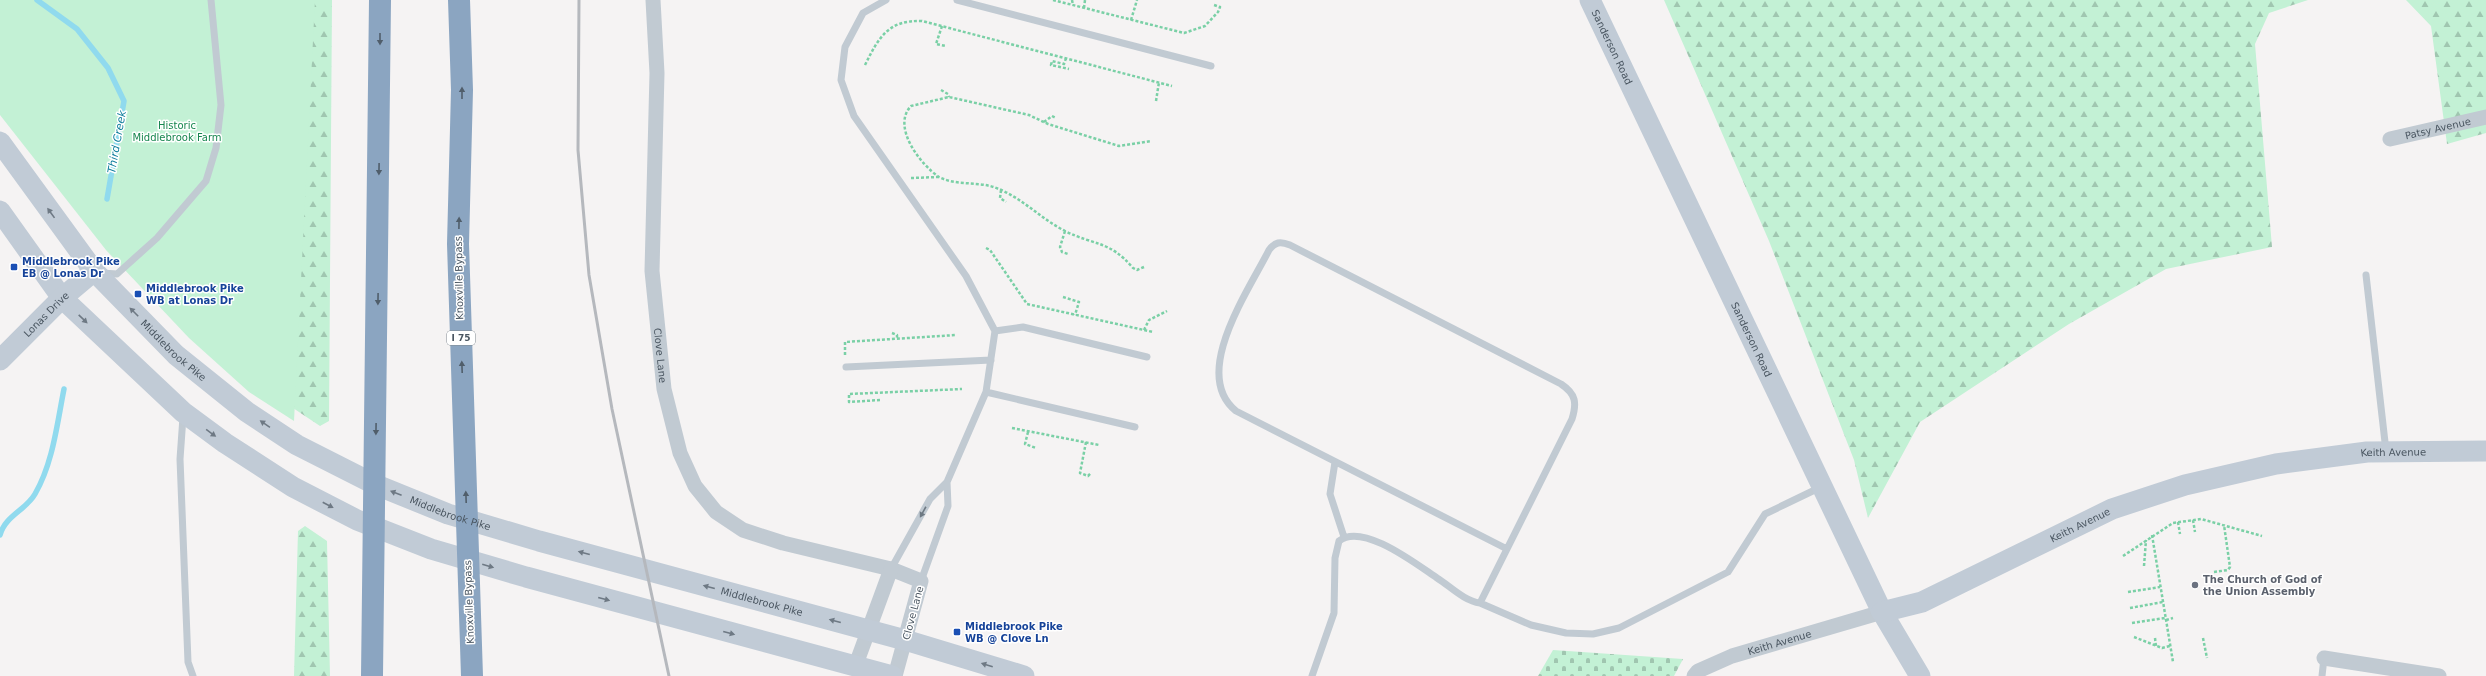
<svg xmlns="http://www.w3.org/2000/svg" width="2486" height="676" viewBox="0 0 2486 676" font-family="'DejaVu Sans',sans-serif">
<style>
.forest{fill:url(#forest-firs)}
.cemetery{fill:url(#cemetery-stones)}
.park{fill:#c3f1d5}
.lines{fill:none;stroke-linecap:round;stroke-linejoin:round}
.stream{stroke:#90daee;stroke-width:5.5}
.path{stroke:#7ad0a6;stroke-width:2.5;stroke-dasharray:3 2;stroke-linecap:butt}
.lane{stroke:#c1cad2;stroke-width:7}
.street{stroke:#c1cad2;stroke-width:15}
.secondary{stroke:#c1cbd6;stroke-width:21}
.highway{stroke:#8ba5c1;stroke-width:22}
.rail{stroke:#b5b8bd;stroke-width:3}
.oneway{fill:#505e6b}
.oneway2{fill:#6e7984}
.oneway3{fill:#6e7983}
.transit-dot{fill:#1a4fb4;stroke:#fff;stroke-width:1.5}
.worship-dot{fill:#6b7280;stroke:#fff;stroke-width:1.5}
.labels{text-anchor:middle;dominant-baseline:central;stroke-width:3;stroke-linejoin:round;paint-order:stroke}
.shield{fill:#fff;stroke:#808990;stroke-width:1}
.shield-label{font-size:9px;font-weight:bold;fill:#4a5661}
.street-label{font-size:10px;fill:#4a5661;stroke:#fff}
.park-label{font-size:10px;fill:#17864f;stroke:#fff}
.transit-label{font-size:10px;font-weight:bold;fill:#164399;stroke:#fff;text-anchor:start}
.worship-label{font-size:10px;font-weight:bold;fill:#5b616d;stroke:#fff;text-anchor:start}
.water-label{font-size:11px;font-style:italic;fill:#0c7c9b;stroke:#fff}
</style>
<defs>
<pattern id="forest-firs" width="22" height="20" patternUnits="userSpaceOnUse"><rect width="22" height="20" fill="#c3f1d5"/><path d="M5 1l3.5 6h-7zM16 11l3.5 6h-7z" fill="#a0c6b0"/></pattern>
<pattern id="cemetery-stones" width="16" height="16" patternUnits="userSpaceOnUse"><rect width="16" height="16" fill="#c3f1d5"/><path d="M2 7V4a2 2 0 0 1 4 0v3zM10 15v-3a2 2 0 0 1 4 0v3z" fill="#a0c6b0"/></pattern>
</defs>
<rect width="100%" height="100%" fill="#f5f3f3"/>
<path class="forest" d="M 274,0 L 332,0 L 329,421 L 320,426 L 287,404 Z
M 1664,0 L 2308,0 L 2269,13 L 2255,44 L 2272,247 L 2166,269 L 2069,324 L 1920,422 L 1868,518 L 1854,460 L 1769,241 Z
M 2406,0 L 2486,0 L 2486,133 L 2447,144 L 2431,26 Z
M 305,526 L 327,541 L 330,676 L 294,676 L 298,531 Z"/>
<path class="cemetery" d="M 1553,650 L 1683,659 L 1674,676 L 1538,676 Z"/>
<path class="park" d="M 0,0 L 315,0 L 294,421 L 249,392 L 189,338 L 106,250 L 0,115 Z"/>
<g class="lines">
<path class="stream" d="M 37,0 L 77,29 L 108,68 L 124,101 L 107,199
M 0,535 C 5,516 26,510 35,494 C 53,463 57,424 64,389"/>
<path class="path" d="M 1053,0 L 1184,33 L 1205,26 L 1218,12 L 1220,7 L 1214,5
M 1072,0 L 1073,5
M 1084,8 L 1085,0
M 1131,20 L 1137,0
M 942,26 L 936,44 L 946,46
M 1066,58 L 1064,64 L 1052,61 L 1051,65 L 1069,69
M 865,65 C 879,37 888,20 922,21 L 1172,86
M 941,90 L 948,94 L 949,97
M 1156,101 L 1159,82
M 1044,122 L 1052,116 L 1056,118
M 911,178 L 939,177
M 1001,190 L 1000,198 L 1006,202
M 1065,231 L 1060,247 L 1062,252 L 1068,254
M 986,248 L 990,250 L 1027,304 L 1153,332
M 1144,267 L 1137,270 L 1133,268 C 1109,240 1095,246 1065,231 C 1039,218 1019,194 990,186 C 974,182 954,185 939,177 C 921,165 891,127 911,106 L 949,97 L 1029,115 L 1048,124 L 1119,146 L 1151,141
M 1063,297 L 1079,302 L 1075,315
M 1144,330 L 1149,320 L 1167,311
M 892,333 L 897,335 L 897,339
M 845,355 L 845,342 L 956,335
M 880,400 L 849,402 L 849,394 L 962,389
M 1012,428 L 1099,445
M 1028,432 L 1025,444 L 1036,448
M 1086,442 L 1080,473 L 1088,476 L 1091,473
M 2193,520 L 2195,532
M 2178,522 L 2180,534
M 2152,535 L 2173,662
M 2123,556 L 2173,523 L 2201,519 L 2262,536
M 2144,566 L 2146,540
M 2214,572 L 2228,570 L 2230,567 L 2224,525
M 2128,592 L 2160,587
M 2130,608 L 2163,602
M 2166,620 L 2173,618
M 2132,623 L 2165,618
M 2134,637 L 2162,648 L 2170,646
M 2155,638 L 2156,646
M 2203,638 L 2207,658"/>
<path class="lane" d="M 886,0 L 863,13 L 845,47 L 841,80 L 854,116 L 966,276 L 995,331 L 1023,327 L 1147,357
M 957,0 L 1211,66
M 102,273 L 117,274 L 157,238 L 206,181 L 216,148 L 221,105 L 211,0
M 2366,275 L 2386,451
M 846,367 L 991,360
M 986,392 L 1135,427
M 183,417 L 180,459 L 188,662 L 193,676
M 1335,462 L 1330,494 L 1344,537
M 891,569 L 930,499 L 947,482 L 986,392 L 995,331
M 921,581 L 948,506 L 947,482
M 1480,603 L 1531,625 L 1566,633 L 1593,634 L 1619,628 L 1728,572 L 1765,514 L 1821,487
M 1312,676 L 1334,613 L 1335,558 L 1339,541 C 1362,522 1416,564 1437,578 C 1450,586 1464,601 1480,603 L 1572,419 C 1577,403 1576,394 1561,384 L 1290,245 C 1280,241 1275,242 1269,250 C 1249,290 1190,374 1236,411 L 1507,549
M 2322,676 L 2324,658"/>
<g class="street">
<path id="s1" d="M 653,0 L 657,73 L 652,271 L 664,389 L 680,453 L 695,486 L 716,512 L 743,530 L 783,543 L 891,569 L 921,581 L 895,676"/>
<path id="s2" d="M 2390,139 L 2486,117"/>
<path d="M 2324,658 L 2439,676"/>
<path d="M 855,667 L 891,569"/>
<path id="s3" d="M 1694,676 L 1698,671 L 1732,656 L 1882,612"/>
</g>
<g class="secondary">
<path id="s4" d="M 1590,0 L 1882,612 L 1920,676"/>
<path id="s5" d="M 0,142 L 94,271 L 176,355 L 247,412 L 297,445 L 374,484 L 448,514 L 539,541 L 905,640 L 1024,676"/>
<path d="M 0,211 L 62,298 L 183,412 L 225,443 L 293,487 L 357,520 L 431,549 L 526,577 L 892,676"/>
<path id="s6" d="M 0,360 L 62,298 L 94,271"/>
<path id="s7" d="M 1882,612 L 1922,602 L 2112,509 L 2185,485 L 2276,464 L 2367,452 L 2486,451"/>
</g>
<path class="highway" d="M 459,0 L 462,90 L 458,244 L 472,676
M 372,676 L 380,0"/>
<path class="rail" d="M 579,0 L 578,150 L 589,275 L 612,409 L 669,676"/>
</g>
<defs><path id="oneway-solid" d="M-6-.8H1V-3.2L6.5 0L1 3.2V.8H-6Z"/></defs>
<g class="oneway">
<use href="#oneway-solid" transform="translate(380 39) rotate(90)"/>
<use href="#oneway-solid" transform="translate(462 93) rotate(-90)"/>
<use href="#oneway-solid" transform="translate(379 169) rotate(91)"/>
<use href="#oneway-solid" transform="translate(459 223) rotate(-89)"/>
<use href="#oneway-solid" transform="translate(378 299) rotate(91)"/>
<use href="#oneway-solid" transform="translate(462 367) rotate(-92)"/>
<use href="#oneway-solid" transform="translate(376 429) rotate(91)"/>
<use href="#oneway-solid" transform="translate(466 497) rotate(-92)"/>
</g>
<g class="oneway2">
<use href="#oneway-solid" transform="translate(51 213) rotate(-126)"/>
<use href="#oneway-solid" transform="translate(134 312) rotate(-135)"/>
<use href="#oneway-solid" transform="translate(83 319) rotate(44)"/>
<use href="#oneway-solid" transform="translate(265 424) rotate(-146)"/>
<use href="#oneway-solid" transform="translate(211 433) rotate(36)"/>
<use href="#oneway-solid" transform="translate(396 493) rotate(-159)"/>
<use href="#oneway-solid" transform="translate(328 505) rotate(28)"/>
<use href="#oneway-solid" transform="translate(584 553) rotate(-165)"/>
<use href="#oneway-solid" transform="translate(488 566) rotate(16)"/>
<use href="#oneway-solid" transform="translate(709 587) rotate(-165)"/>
<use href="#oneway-solid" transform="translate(604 599) rotate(15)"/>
<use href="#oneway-solid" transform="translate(835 621) rotate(-165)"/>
<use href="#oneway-solid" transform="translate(729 633) rotate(15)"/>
<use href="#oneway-solid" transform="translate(987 665) rotate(-163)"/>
</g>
<use class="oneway3" href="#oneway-solid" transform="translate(923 512) rotate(119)"/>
<g class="transit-dot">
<rect x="10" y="263" width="8" height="8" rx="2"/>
<rect x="134" y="290" width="8" height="8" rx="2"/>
<rect x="953" y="628" width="8" height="8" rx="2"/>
</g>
<circle class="worship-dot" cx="2195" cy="585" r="4"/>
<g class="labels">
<rect class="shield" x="447" y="331" width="28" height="14" rx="3"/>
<g class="shield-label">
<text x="461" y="338">I 75</text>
</g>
<g class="street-label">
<text stroke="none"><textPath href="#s4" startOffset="52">Sanderson Road</textPath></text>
<text stroke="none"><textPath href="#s2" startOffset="49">Patsy Avenue</textPath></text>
<text transform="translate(459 278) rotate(-91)">Knoxville Bypass</text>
<text stroke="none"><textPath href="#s6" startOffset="65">Lonas Drive</textPath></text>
<text stroke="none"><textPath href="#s4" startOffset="376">Sanderson Road</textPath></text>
<text stroke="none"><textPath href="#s5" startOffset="272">Middlebrook Pike</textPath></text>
<text stroke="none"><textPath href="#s1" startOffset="356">Clove Lane</textPath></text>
<text stroke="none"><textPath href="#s7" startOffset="541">Keith Avenue</textPath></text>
<text stroke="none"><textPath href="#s5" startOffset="596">Middlebrook Pike</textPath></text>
<text stroke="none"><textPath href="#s7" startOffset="217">Keith Avenue</textPath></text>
<text stroke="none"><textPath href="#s5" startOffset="920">Middlebrook Pike</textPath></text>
<text transform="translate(469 602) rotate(-92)">Knoxville Bypass</text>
<text transform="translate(913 613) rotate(-75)">Clove Lane</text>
<text stroke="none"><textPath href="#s3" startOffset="93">Keith Avenue</textPath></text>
</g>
<g class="park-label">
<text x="177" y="125">Historic<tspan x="177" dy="12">Middlebrook Farm</tspan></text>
</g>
<g class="transit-label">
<text x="22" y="261">Middlebrook Pike<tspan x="22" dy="12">EB @ Lonas Dr</tspan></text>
<text x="146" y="288">Middlebrook Pike<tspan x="146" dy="12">WB at Lonas Dr</tspan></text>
<text x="965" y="626">Middlebrook Pike<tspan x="965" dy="12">WB @ Clove Ln</tspan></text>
</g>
<g class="worship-label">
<text x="2203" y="579">The Church of God of<tspan x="2203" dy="12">the Union Assembly</tspan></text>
</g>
<g class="water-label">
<text transform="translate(117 142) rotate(-80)">Third Creek</text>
</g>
</g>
</svg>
